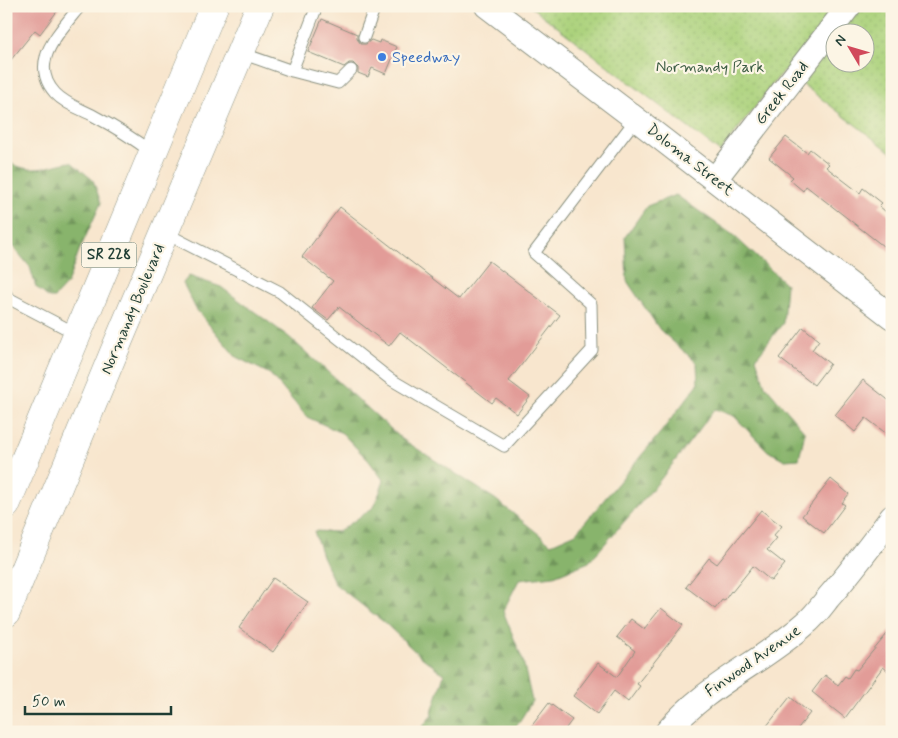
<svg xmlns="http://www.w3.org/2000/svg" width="898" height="738" viewBox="0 0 898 738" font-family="Mynerve,sans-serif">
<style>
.forest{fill:url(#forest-firs);stroke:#547850}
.park{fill:url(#park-dots);stroke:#658858;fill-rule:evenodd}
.building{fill:#e29c98}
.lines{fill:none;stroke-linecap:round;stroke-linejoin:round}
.service-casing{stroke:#8c9281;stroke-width:13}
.minor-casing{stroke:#8c9281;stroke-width:26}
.primary-casing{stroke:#8c9281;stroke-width:29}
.service{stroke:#fff;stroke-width:11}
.minor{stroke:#fff;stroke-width:24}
.primary{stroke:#fff;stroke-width:28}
.shop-dot{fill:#3f7fe0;stroke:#fcf5e5;stroke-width:2}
.labels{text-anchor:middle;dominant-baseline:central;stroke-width:4.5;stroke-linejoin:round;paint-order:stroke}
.shield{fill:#fcf5e5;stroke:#617469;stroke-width:1}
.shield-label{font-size:15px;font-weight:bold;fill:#1f3d34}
.shop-label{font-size:16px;fill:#366cbe;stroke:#fcf5e5;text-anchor:start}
.park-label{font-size:16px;fill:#3b5b42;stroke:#fcf5e5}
.street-label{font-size:16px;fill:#1f3d34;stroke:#fcf5e5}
</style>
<defs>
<pattern id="forest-firs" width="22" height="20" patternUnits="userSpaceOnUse" patternTransform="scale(1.25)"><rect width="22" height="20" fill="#88b46c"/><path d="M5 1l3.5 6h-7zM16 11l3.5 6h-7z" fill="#6f945a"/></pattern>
<pattern id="park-dots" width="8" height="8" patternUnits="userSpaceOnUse" patternTransform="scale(1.25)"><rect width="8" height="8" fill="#abd27c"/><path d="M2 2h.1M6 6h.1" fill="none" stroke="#93b56c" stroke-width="1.8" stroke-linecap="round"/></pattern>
</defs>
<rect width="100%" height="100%" fill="#fcf5e5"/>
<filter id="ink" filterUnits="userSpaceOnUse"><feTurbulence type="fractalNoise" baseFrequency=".02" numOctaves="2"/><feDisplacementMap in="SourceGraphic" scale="10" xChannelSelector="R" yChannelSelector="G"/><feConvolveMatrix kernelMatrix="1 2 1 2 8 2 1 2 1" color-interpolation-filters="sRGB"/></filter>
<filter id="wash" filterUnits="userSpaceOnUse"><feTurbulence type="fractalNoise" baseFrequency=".0096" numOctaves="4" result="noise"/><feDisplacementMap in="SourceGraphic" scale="20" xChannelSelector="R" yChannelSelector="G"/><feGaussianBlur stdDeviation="1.12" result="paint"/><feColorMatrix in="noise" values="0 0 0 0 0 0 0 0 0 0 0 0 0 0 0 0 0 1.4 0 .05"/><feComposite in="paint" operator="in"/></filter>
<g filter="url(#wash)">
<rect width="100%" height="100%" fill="#f8e6ce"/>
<path class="forest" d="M 6,161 C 13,165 26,170 34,169 C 47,169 58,163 71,162 L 93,180 L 101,203 L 79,251 L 67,284 L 54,298 L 49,298 L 36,287 L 30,267 L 6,238 Z
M 676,195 L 733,235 L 786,284 L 783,323 L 756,358 L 765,385 L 805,432 L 799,459 L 785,460 L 768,451 L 734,416 L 715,409 L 657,484 L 589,562 L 554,576 L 519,580 L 503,611 L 523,661 L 532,701 L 513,732 L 419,732 L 431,716 L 444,674 L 420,656 L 385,623 L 335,584 L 322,556 L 314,531 L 338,532 L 374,507 L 384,481 L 369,461 L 342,433 L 307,417 L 270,374 L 236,357 L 196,309 L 183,283 L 189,276 L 221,287 L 289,337 L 402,439 L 495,499 L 551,544 L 576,533 L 661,432 L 698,384 L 697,363 L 660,330 L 627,281 L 625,237 L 647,206 Z"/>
<path class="park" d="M 530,6 L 892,6 L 892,153 L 784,70 L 720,152 ZM 836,32 L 866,32 L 866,62 L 836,62 Z"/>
<g id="blocks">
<path class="building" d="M 6,6 L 61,6 L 40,34 L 35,30 L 6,66 Z
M 322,19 L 357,34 L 357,39 L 361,44 L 366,44 L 371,40 L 379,43 L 380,40 L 397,47 L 386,74 L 372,68 L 368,77 L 358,73 L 358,68 L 353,63 L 349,63 L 344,67 L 308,52 Z
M 786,137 L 807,153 L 810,149 L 829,164 L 826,167 L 860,193 L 863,188 L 882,203 L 879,206 L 892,217 L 892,253 L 806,186 L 803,191 L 790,180 L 793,177 L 769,158 Z
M 340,207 L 459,299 L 489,261 L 560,315 L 509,381 L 530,397 L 517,414 L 496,398 L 492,403 L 400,332 L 389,346 L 339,307 L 328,320 L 312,308 L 333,281 L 302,257 Z
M 803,327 L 819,340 L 812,350 L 830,364 L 814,385 L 779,358 Z
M 863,380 L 892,403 L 892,438 L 866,418 L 855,432 L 835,415 Z
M 831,479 L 849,494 L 842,503 L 845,505 L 824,533 L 802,516 Z
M 761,510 L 782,526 L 773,536 L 777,538 L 767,550 L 785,564 L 771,581 L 753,566 L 732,592 L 731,591 L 724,601 L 722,600 L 715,609 L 686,587 L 709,558 L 717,564 Z
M 273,578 L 308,602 L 273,652 L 239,628 Z
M 661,608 L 683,625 L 637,684 L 640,686 L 628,702 L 614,691 L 597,714 L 573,696 L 598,663 L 617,677 L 635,651 L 617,637 L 631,619 L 644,629 Z
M 892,628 L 892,674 L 883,667 L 845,718 L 812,692 L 825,675 L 838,685 L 845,676 L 848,678 L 854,669 L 857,670 Z
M 790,697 L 810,713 L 795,732 L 762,732 Z
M 549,703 L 572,720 L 563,732 L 527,732 Z"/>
</g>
</g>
<g filter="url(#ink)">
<use href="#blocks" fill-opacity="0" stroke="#8c9281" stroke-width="1"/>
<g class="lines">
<g class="service-casing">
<path id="service" d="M 80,6 C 69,20 50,41 46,57 C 42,70 46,83 55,93 C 65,104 81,109 94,116 C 115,127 134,139 153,153
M 364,37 L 375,6
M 241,53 L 292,71 L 317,6
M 292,71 L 338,83 L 351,70
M 165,233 L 280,292 L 390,379 L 504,446 L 592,350 L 591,304 L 534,253 L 636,119
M 6,294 L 8,298 L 77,334"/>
</g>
<g class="minor-casing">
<path id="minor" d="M 487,6 L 636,119 L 892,317
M 715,179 L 849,6
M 667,732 C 707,684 760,664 805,624 C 814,617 821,607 828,598 C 851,572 871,545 892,517"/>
</g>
<g class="primary-casing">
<path id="primary" d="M 6,505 L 214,6
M 6,613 L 114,352 L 260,6"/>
</g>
<use href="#service" class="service"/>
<use href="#minor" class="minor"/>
<use href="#primary" class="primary"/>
</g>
</g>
<circle class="shop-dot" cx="382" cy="57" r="5"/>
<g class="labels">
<rect class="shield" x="81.5" y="242.5" width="55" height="25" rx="4"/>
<g class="shield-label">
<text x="109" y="255">SR 228</text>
</g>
<g class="shop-label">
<text x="392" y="57">Speedway</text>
</g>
<g class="park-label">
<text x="710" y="67">Normandy Park</text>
</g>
<g class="street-label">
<text transform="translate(782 93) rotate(-52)">Greek Road</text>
<text transform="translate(690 160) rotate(38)">Doloma Street</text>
<text transform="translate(133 309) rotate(-67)">Normandy Boulevard</text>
<text transform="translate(753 661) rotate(-35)">Finwood Avenue</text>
</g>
</g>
<rect width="898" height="738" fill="none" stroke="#fcf5e5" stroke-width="25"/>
<g transform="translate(850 48) rotate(308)"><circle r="24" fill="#fcf5e5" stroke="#a4ab9e"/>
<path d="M0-4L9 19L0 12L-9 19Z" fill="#d1495b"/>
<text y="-8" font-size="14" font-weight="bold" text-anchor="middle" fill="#1f3d34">N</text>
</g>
<path d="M25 706v8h146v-8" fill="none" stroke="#1f3d34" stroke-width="2.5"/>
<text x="32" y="706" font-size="15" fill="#1f3d34" stroke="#fcf5e5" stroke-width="4" paint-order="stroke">50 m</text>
</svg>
